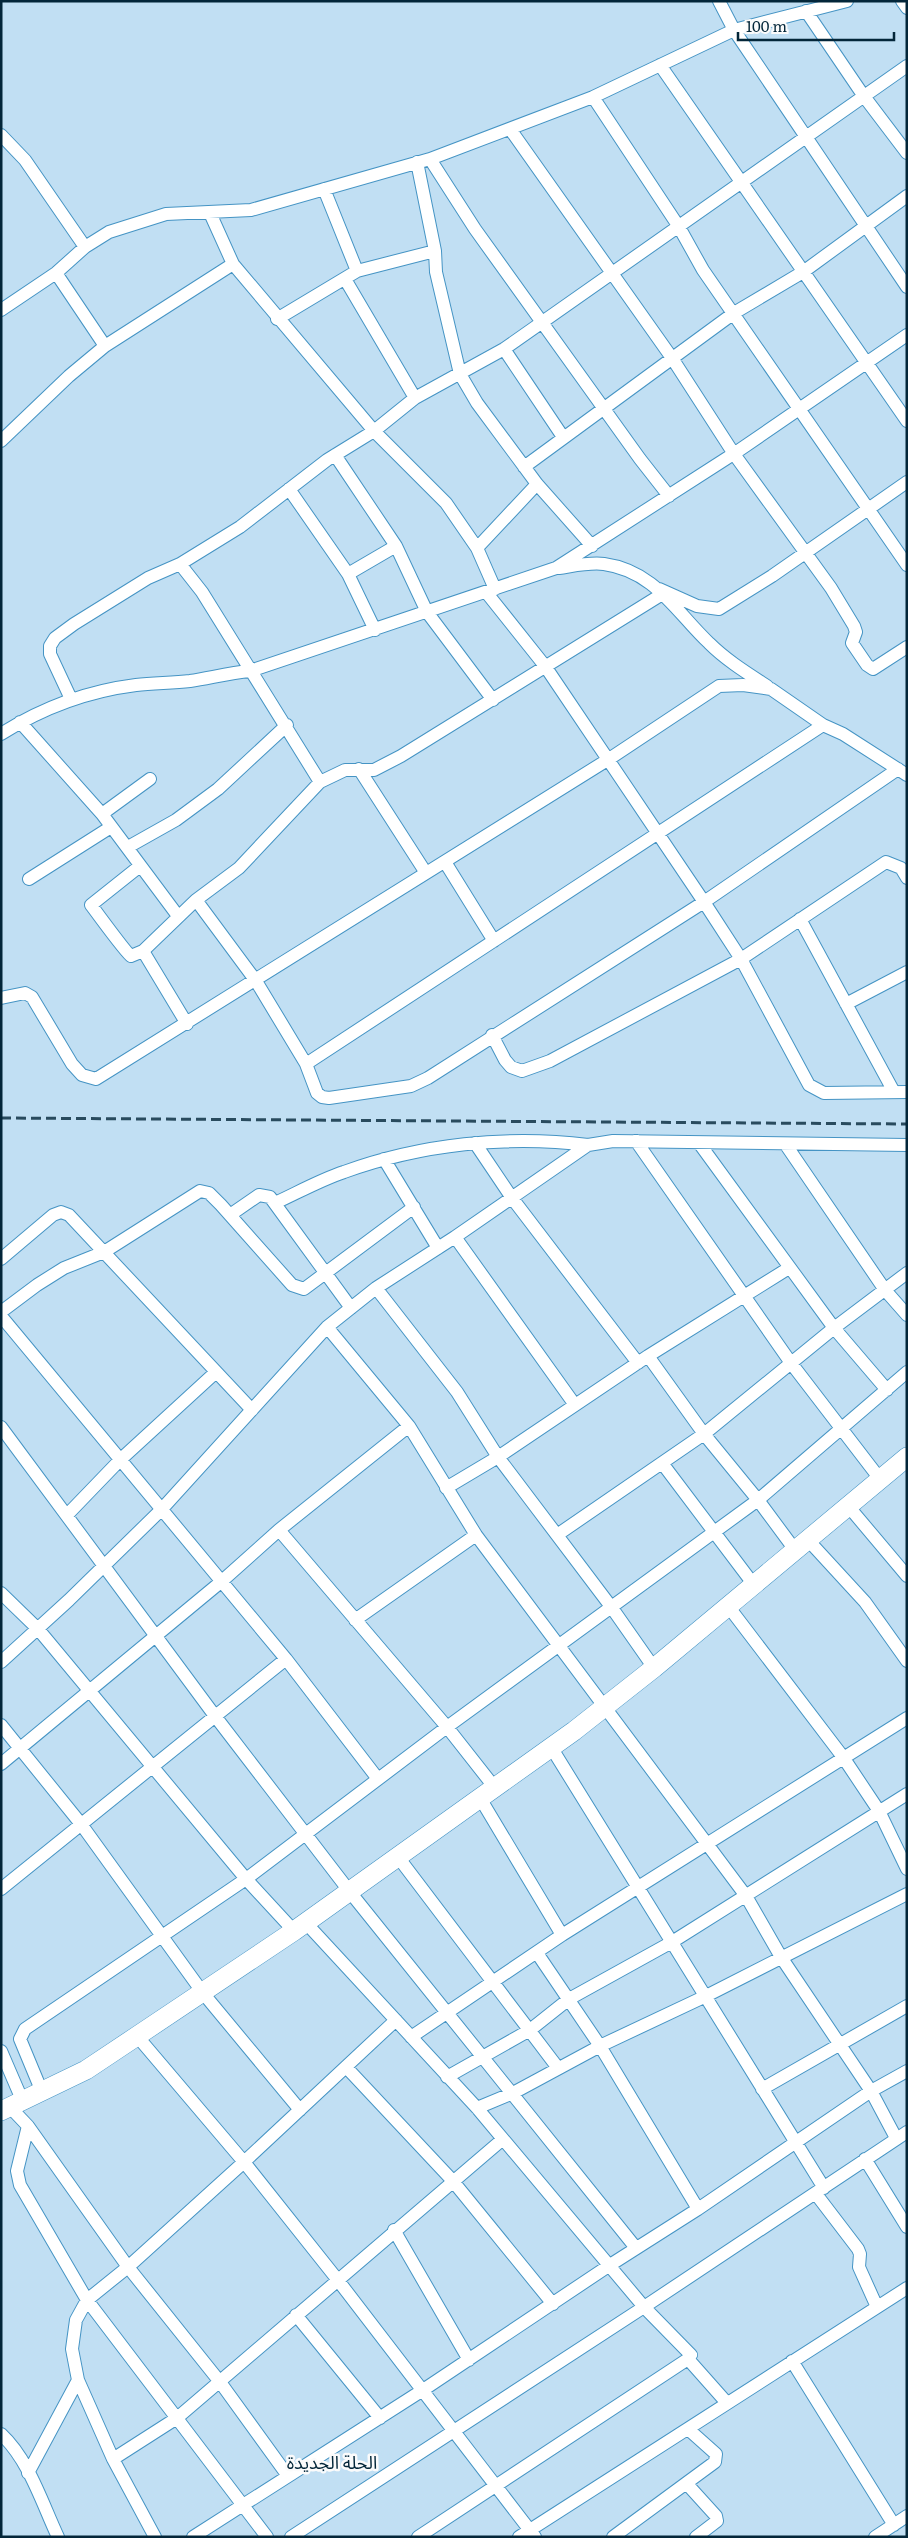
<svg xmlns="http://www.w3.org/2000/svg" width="908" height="2538" viewBox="0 0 908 2538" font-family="Literata,'Noto Sans Arabic',serif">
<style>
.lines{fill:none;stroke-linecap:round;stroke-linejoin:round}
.minor-casing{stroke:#4594c4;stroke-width:14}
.primary-casing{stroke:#4594c4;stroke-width:20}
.minor{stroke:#fff;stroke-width:12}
.primary{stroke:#fff;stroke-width:19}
.rail{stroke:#294b5e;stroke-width:3;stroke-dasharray:10 5;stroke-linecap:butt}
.labels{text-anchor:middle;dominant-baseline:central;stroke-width:5;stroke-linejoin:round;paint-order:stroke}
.quarter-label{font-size:18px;fill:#032639;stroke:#fbfbfb}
</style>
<rect width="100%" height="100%" fill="#c1dff3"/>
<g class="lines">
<g class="minor-casing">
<path id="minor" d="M 719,1 L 734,30 L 907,287
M 902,1 L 907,8
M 806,11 L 863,95 L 907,153
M 660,65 L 907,421
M 593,97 L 679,227 L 703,270 L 907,565
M 510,129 L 672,358 L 734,454 L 831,588 L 854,626 L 856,632 L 852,643 L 867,665 L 873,669 L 907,647
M 1,135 L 25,160 L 85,247
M 430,159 L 475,229 L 640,459 L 669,496
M 417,162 L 435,251 L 436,272 L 460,374 L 477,403 L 537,484 L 592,546
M 324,189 L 357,271
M 210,213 L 233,264 L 374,431 L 446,503 L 477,548 L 495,589
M 56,273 L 105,346
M 345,279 L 415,398
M 1,310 L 56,273 L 85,247 L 109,232 L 166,214 L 251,210 L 430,159 L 593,97 L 734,30 L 847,1
M 277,319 L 357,271 L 435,251
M 504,349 L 563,437
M 1,441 L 69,376 L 105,346 L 233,264
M 335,455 L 396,546 L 427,612 L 493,700
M 524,467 L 734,313 L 803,272 L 907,196
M 289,489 L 348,574 L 375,630
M 477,548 L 537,484
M 180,564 L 202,592 L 320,782
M 559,568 C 573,566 590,562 604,564 C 655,571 676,612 709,643 C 726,660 747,673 767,686
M 348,574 L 396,546
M 659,589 L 697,606 L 719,609 L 772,576 L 907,482
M 486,592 L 545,666 L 704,902 L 741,959 L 809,1085 L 824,1093 L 907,1092
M 71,699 L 50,654 L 50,646 L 55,638 L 74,624 L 148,578 L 180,564 L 240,527 L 327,460 L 374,431 L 415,398 L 504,349 L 907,66
M 20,722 L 102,814 L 178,916
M 1,734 C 42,708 88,691 136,685 C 154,683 172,683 190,681 C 210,678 229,673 250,671 L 556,568 L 738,451 L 907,335
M 359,769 L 426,873
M 102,814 L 150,779
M 128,847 L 176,820 L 218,789 L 287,725
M 445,862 L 494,941
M 140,866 L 91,905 C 98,914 126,953 131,956 L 143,951 L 196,900 L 239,868 L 320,782 L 345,770 L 374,770 L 401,756 L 664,593
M 29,879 L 111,827
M 196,900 L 256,981 L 306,1064 L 317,1093 L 322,1097 L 329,1098 L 411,1086 L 428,1078 L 704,902 L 898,769
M 800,919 L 894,1092
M 143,951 L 187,1024
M 1,998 L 25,993 L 32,997 L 72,1064 L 82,1075 L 96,1079 L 609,759 L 719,686 L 743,685 L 771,689 L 823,725 L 843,734 L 907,775
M 846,1004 L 907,972
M 492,1035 L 505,1060 L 511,1067 L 522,1071 L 550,1061 L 741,959 L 886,862 L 901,868 L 907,878
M 306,1064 L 823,725
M 636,1141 L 791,1363 L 880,1479
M 475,1143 L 512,1198 L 638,1363
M 699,1143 L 834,1328 L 887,1390
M 786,1145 L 885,1290 L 907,1315
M 384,1159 L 438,1248
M 275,1203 C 297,1193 320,1180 344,1172 C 421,1144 507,1135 588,1145
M 230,1215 L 259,1195 L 270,1197 L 351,1308
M 455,1237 L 575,1405
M 1,1259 L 53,1215 L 61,1212 L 69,1215 L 252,1410
M 376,1288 L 457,1392 L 498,1457 L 612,1608 L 654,1668
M 1,1312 L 37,1285 L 64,1268 L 104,1252 L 200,1191 L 209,1193 L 221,1205 L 292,1285 L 304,1289 L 414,1207
M 1,1316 L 286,1659 L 378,1779
M 327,1327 L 409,1426 L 476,1535 L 746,1896 L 781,1957 L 871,2091 L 896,2138
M 648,1356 L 704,1434 L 758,1500 L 795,1550
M 1,1427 L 215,1716 L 350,1892 L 636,2248
M 662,1463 L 754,1585
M 446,1488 L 498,1457 L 648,1356 L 789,1268
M 849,1507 L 907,1576
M 67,1515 L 120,1460 L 216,1372
M 279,1530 L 447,1727 L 495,1788
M 557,1535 L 704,1434 L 834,1328 L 907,1273
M 808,1540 L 865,1602 L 907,1661
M 1,1593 L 38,1629 L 246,1879 L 294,1931
M 728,1606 L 843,1757 L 879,1811 L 907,1869
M 355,1620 L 476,1535
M 1,1662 L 69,1600 L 161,1510 L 327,1327 L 376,1288 L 455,1237 L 588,1145 L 613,1141 L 907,1145
M 1,1725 L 81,1824 L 203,1993 L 300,2110
M 551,1747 L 824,2188
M 1,1764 L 222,1581 L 279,1530 L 409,1426
M 480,1798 L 562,1935
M 398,1857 L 558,2068
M 1,1889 L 286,1659
M 306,1923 L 477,2108 L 644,2307 L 691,2355 L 688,2359 L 727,2403
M 537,1953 L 600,2046 L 698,2209
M 137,2036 L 244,2162 L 337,2279 L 535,2537
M 411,2037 L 562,1935 L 907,1718
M 1,2051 L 23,2102
M 346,2067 L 452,2180 L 553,2304
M 447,2077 L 530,2030 L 569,1999 L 672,1942 L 907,1794
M 762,2089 L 907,2006
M 42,2092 L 20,2039 L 25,2029 L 246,1879 L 447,1727 L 758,1500 L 907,1372
M 9,2106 L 28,2126 L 128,2267 L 220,2382 L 288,2476
M 477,2108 L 513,2093 L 602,2045 L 706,1996 L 907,1894
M 28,2126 L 17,2171 L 20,2185 L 87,2300 L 267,2537
M 865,2159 L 907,2227
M 816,2194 L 858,2249 L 860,2254 L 859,2267 L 877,2307
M 394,2230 L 469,2360
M 296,2315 L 380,2418
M 792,2361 L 894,2525
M 1,2434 C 29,2460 42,2503 58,2537
M 113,2459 L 177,2418 L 503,2139
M 28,2473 L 78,2380
M 687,2484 L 716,2516 L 717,2521 L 696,2537
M 155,2537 L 113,2459 L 78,2380 L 72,2349 L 76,2320 L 87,2300 L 128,2267 L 244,2162 L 396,2020
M 193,2537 L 423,2390 L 610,2265 L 698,2209 L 871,2091 L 907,2071
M 291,2537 L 644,2307 L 907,2132
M 418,2537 L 688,2359
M 519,2537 L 907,2288
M 613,2537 L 715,2462 L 716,2454 L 688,2429
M 875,2537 L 907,2516"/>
</g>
<g class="primary-casing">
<path id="primary" d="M 1,2111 L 86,2070 L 137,2036 L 294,1931 L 480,1798 L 574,1731 L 654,1668 L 907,1457"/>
</g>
<use href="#minor" class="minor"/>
<use href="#primary" class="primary"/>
<path class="rail" d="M 1,1118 L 907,1124"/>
</g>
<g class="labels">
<g class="quarter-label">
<text x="332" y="2461">الحلة الجديدة</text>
</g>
</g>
<rect width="908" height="2538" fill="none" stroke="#032639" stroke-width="5"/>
<path d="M738 32v8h156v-8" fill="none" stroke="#032639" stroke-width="2.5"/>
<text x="746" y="32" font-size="15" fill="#032639" stroke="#fbfbfb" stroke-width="4" paint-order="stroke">100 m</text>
</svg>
